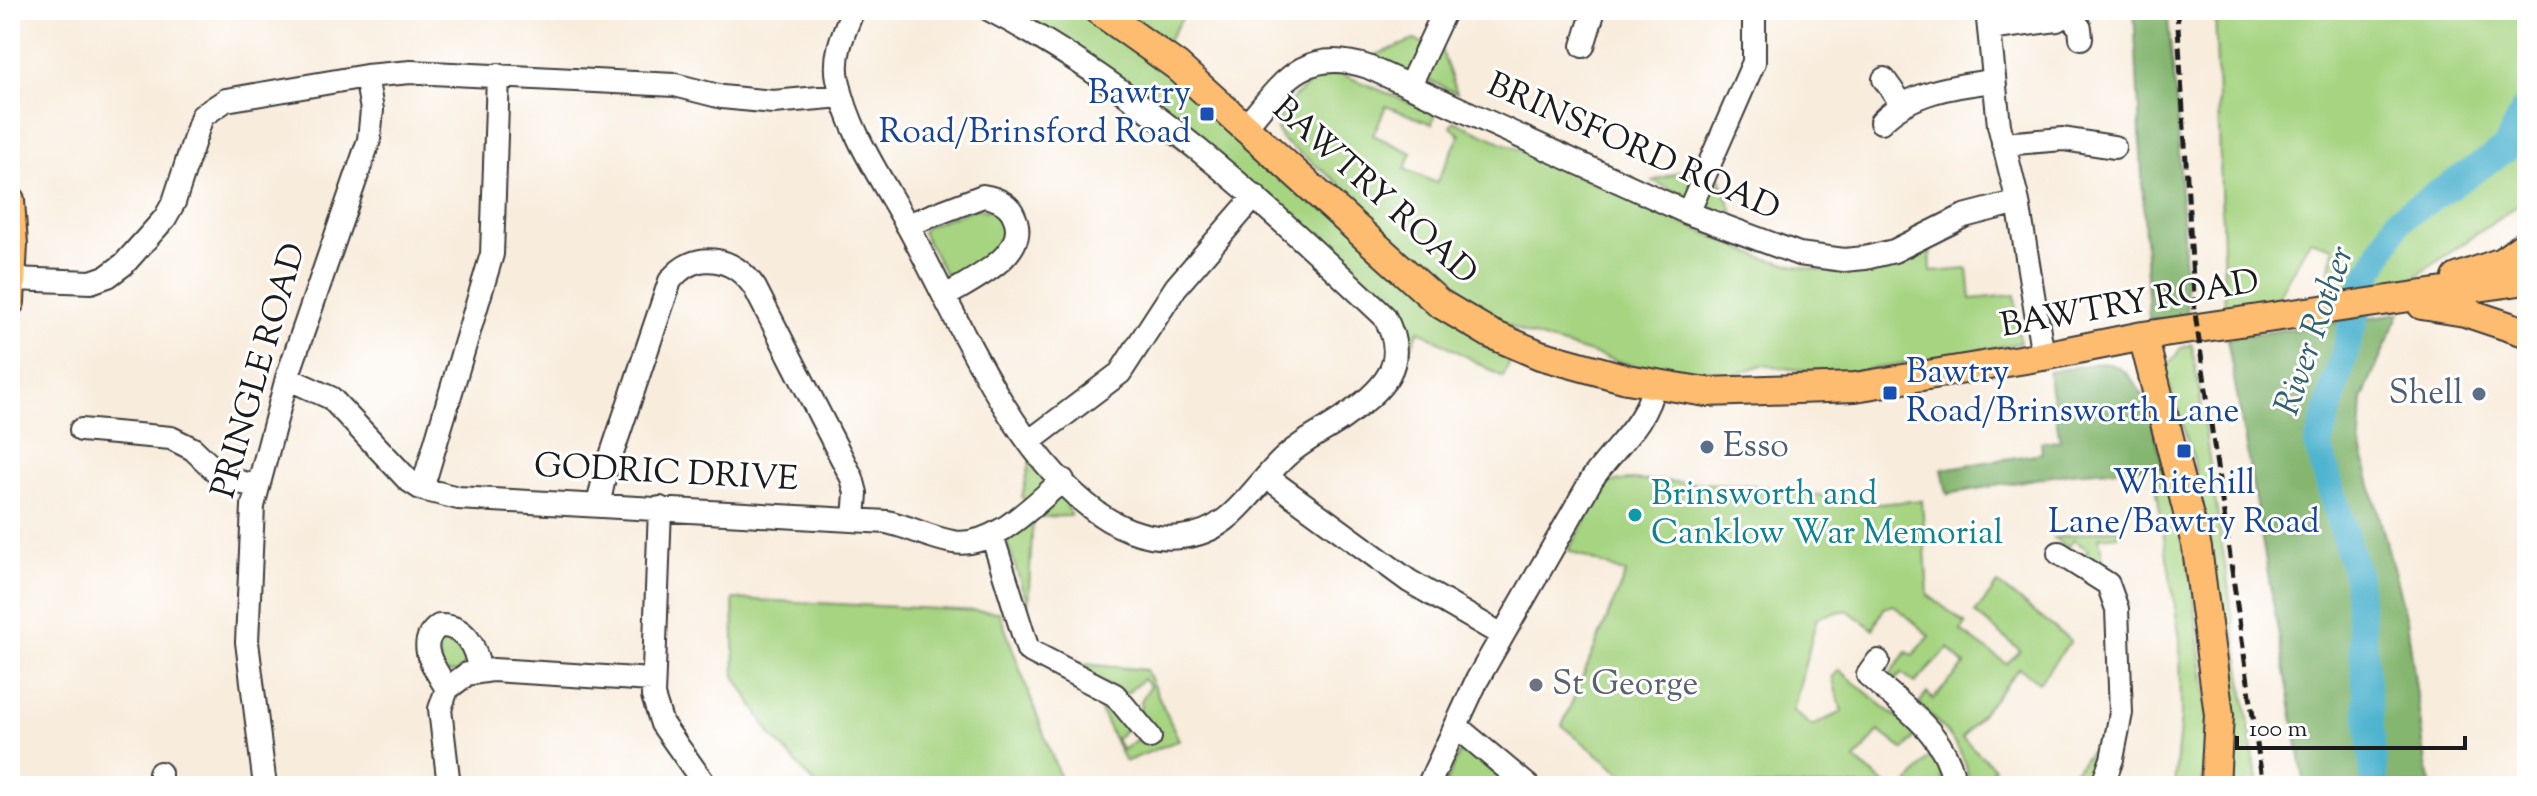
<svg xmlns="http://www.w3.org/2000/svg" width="2537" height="796" viewBox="0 0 2537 796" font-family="'Sorts Mill Goudy',serif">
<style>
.green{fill:#a6d481;stroke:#61784e;stroke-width:2}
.forest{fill:#84b66f;stroke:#506946;stroke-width:2}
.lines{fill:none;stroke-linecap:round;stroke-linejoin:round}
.river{stroke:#50b4cf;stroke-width:28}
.minor-casing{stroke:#3d3b39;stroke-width:26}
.major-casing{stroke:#3d3b39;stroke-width:32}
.minor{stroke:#fff;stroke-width:22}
.major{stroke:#fdbc70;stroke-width:28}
.rail{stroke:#1c1c1c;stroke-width:5;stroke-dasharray:12 6;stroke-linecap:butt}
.transit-dot{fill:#1a4fb4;stroke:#fff;stroke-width:3}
.service-dot{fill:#5c6f8a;stroke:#fff;stroke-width:3}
.culture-dot{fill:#0f9aa8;stroke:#fff;stroke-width:3}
.worship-dot{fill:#6b7280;stroke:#fff;stroke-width:3}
.labels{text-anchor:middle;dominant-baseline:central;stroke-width:6;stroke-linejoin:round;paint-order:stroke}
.transit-label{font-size:34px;fill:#164399;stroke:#fff;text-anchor:end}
.street-label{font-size:34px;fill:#1c1c1c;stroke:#fff}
.service-label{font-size:34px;fill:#4e5e75;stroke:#fff;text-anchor:end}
.culture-label{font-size:34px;fill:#0d838f;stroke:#fff;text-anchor:start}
.worship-label{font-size:34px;fill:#5b616d;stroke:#fff;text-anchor:start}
.water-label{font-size:36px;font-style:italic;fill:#33606d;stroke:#fff}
</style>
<rect width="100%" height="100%" fill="#fff"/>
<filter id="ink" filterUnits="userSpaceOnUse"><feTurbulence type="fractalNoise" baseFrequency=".0125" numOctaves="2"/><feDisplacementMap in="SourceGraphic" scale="16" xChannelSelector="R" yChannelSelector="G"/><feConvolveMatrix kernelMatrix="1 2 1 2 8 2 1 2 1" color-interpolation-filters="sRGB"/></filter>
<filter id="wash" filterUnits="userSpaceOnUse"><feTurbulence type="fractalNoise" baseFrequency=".006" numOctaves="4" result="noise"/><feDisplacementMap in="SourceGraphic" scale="32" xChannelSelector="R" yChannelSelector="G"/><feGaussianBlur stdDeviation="1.8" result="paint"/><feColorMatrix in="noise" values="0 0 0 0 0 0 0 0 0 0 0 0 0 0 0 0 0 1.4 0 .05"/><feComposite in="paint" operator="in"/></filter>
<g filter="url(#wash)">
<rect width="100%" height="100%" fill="#f8ecdc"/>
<path class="green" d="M 1004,10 L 1077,10 L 1113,33 L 1156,63 L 1512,357 L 1503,377 L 1419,330 L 1409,351 L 1403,346 L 1392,314 Z
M 1112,10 L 1188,10 L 1164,46 Z
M 2215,10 L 2527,10 L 2527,199 L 2412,279 L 2328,289 L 2333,247 L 2310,240 L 2276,300 L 2225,309 Z
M 1414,40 L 1441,49 L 1457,93 L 1373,56 Z
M 1341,74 L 1435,113 L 1432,124 L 1386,106 L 1373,135 L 1412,153 L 1405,169 L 1436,183 L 1460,135 L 1451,127 L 1454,121 L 1760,257 C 1832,276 1859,279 1930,249 L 1931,272 L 1968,269 L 1971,299 L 2015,295 L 2020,343 L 1854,372 L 1831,374 L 1762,365 L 1731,376 L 1701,377 L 1644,369 L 1527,334 L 1454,297 L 1408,260 L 1367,223 L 1339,183 L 1281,139 L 1275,123 C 1293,96 1308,76 1341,74 Z
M 1693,167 L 1720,178 L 1736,220 L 1653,181 Z
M 976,208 L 1002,214 L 1007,222 L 1007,243 L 969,273 L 949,281 L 922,232 L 927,226 Z
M 2192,344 L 2258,786 L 2224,786 L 2228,689 L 2194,461 L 2165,370 L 2181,348 Z
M 1031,457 L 1065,500 L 1071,516 L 1038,517 L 1022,497 Z
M 2163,466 L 2192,581 L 2208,712 L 2202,786 L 2174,786 L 2181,717 L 2180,639 L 2153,467 Z
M 1627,480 L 1750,485 L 1879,504 L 1922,500 L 1928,595 L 1966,624 L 1961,631 L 2007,664 L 2020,650 L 1975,613 L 1998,584 L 2071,641 L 2039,682 L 2019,668 L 1962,738 L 1995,768 L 1984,781 L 1991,786 L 1968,786 C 1971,751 1940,726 1919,703 L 1927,693 L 1933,699 L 1965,665 L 1949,648 L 1915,683 L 1902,673 L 1893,682 L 1891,673 L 1907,652 L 1913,655 L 1930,636 L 1894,605 L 1884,608 L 1873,629 L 1847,610 L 1817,617 L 1793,711 L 1812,726 L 1842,712 L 1832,677 L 1839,670 L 1917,734 L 1904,750 L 1879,731 L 1855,760 L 1888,786 L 1638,786 L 1562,726 L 1626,573 L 1568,551 L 1608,483 Z
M 1033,517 L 1028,606 L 1007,541 Z
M 2117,528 L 2118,535 L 2099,537 L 2103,559 L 2099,563 L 2083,559 L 2088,550 L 2074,540 L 2067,547 L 2054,538 Z
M 733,599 L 999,612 L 1063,786 L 817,786 L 771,735 L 735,676 Z
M 446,631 L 473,656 L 459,672 L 447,673 L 442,669 L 435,635 Z
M 1063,662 L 1146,670 L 1179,740 L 1125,762 L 1091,690 L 1131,724 L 1116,739 L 1122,750 L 1137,739 L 1141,701 L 1150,686 L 1143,679 L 1126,694 Z
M 2105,733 L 2090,786 L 2071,775 Z
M 1461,750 L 1466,750 L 1511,786 L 1444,786 Z
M 1934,751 L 1942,766 L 1943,786 L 1907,786 Z"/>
<path class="forest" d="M 2134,10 L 2167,10 L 2177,109 L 2187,317 L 2149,320 Z
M 2400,313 L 2362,399 L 2360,444 L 2407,620 L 2426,765 L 2432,786 L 2305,786 L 2227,338 Z
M 2102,362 C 2147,369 2152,429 2163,466 L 2070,473 L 1947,494 L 1942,469 L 2042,453 L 2041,442 L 2060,440 L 2048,372 Z"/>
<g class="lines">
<path class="river" d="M 2375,786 L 2357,577 L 2318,445 L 2365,282 L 2398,220 L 2506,149 L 2527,105"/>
</g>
</g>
<g filter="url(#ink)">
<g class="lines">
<g class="minor-casing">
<path id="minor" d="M 853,10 C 844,32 833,55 838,79 C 848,133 885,184 911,232 C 959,321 1007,439 1086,504 C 1112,526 1146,541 1181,537 C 1231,533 1251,489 1283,459 C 1300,442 1323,432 1343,418 C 1382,390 1412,365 1384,316 C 1262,201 1140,88 990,10
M 1987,10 L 1999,125 L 2018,202 L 2043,356
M 2069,15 L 2080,28 L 2081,38
M 1989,29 L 2057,20 L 2074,10
M 1583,46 L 1594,10
M 1884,79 L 1902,104
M 1410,85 L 1445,10
M 1881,122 C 1910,92 1953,86 1993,81
M 1246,126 C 1283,82 1304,46 1368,67 L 1688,213 L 1799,254 L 1844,260 L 1865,258 L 1894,251 L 1964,216 L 2018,202
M 2003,144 L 2063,139 L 2114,147
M 1688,213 L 1754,62 L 1754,10
M 907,225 L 983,196 C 996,198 1009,203 1014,216 C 1032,254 971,280 946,296
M 13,279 L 91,282 L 108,276 L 124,264 L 165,218 L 174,202 L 202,116 L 226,100 L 366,76 L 411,72 L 675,85 L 722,97 L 773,102 L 842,96
M 287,378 L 331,398 L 408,480 L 422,489 L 458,498 L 887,522 C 910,527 930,538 953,542 C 994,549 1034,504 1063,480
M 81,430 L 171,438 L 193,449 L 223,478 L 256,486
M 1030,441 L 1120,373 L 1176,287 L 1255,196
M 1267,477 L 1409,581 L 1502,635
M 422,489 L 492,254 L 498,75
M 598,505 L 605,474 L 670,281 C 694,249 734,256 755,288 L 852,478 L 856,493 L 854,519
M 660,508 L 653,696 L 662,724 L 706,786
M 992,535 L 1028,650 L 1115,695 L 1150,737
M 2059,553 L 2108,584 L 2117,609 L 2121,713 L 2112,759 L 2102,786
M 1878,661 L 1868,675 C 1901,705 1951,737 1954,786
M 447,689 C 435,668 414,644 439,626 C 466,625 476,647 479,670
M 1456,726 L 1528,786
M 160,773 L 160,786
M 265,786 L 247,642 L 253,506 L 287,378 L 369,140 L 372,110 L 366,76
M 449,786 L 440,709 L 447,689 L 467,674 L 493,670 L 652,680
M 1428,786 L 1477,680 L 1592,479 C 1615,446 1646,425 1654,384"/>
</g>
<g class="major-casing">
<path id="major" d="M 1098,10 L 1177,66 L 1439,303 L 1491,334 L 1540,355 L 1627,379 L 1706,392 L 1855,387 L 2043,356 L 2143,336 L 2526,280
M 10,200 L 13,245 L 10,302
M 2457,278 L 2502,262 L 2527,244
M 2422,305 L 2465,312 L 2525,332
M 2143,336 L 2197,548 L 2219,715 L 2215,786"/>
</g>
<use href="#minor" class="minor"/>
<use href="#major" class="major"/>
<path class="rail" d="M 2177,10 L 2195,313 L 2263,786"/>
</g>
</g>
<g class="transit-dot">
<rect x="1199" y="106" width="16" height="16" rx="4"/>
<rect x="1882" y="385" width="16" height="16" rx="4"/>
<rect x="2176" y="443" width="16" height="16" rx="4"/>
</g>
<g class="service-dot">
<circle cx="2479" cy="394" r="8"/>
<circle cx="1707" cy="447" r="8"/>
</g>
<circle class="culture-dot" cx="1635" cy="515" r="8"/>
<circle class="worship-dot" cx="1536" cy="685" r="8"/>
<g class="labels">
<g class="transit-label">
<text x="1191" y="94">Bawtry<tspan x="1191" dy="39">Road/Brinsford Road</tspan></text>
<text x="1906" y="373" text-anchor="start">Bawtry<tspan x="1906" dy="39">Road/Brinsworth Lane</tspan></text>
<text x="2184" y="484" text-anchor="middle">Whitehill<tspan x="2184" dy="39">Lane/Bawtry Road</tspan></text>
</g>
<g class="street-label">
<text transform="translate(1633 148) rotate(24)">BRINSFORD ROAD</text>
<text transform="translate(1374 192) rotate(42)">BAWTRY ROAD</text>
<text transform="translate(2130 305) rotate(-10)">BAWTRY ROAD</text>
<text transform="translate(260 371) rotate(-74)">PRINGLE ROAD</text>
<text transform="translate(666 474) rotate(3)">GODRIC DRIVE</text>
</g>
<g class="service-label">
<text x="2463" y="394">Shell</text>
<text x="1723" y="447" text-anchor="start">Esso</text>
</g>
<g class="culture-label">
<text x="1651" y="495">Brinsworth and<tspan x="1651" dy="39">Canklow War Memorial</tspan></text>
</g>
<g class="worship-label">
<text x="1552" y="685">St George</text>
</g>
<g class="water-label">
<text transform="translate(2316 331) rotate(-71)">River Rother</text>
</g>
</g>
<rect width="2537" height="796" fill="none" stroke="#fff" stroke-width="40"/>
<path d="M2237 736v12h228v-12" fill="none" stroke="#1c1c1c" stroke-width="4"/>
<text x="2249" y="736" font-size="24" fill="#1c1c1c" stroke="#ffffff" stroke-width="6" paint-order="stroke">100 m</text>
</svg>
